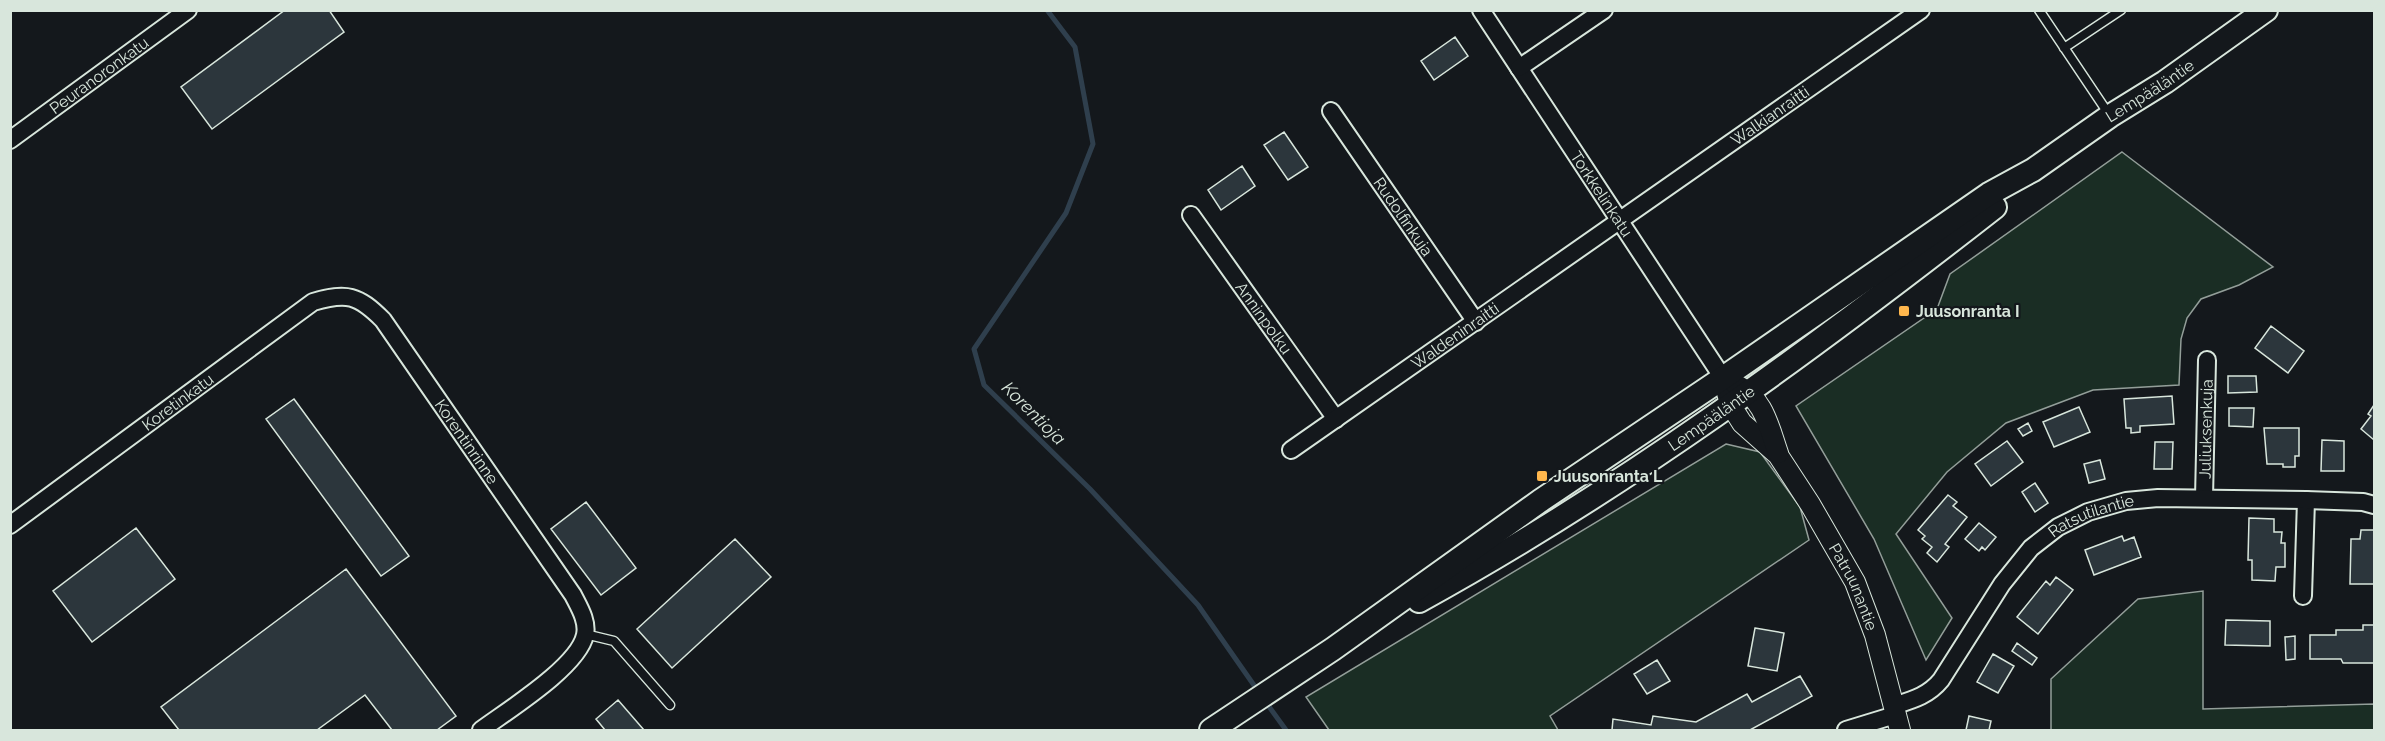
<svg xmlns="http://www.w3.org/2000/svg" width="2385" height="741" viewBox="0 0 2385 741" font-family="Raleway,sans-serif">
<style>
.green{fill:#1a2d24;stroke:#939e99;stroke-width:1.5}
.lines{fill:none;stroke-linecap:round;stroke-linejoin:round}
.stream{stroke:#2f3f4d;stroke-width:5}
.building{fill:#2c363c;stroke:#d8e6dc;stroke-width:1.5}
.service-casing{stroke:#d8e6dc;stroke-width:11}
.minor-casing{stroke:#d8e6dc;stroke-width:20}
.tertiary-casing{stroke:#d8e6dc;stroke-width:22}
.secondary-casing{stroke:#d8e6dc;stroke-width:26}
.service{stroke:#14181c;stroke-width:8}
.minor{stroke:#14181c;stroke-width:16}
.tertiary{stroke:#14181c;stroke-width:20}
.secondary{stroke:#14181c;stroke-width:22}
.poi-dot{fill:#ffb74d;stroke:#14181c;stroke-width:2}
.labels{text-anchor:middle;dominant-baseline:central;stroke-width:4.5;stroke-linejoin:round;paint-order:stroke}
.street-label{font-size:16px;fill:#d8e6dc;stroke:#14181c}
.poi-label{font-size:16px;font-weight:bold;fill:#d8e6dc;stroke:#14181c;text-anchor:start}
.water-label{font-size:18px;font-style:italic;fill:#d8e6dc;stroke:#14181c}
</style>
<rect width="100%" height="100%" fill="#14181c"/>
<path class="green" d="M 2122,152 L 2273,267 L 2239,285 L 2201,299 L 2187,318 L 2181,339 L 2179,385 L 2093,390 L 2006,423 L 1947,472 L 1896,534 L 1952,618 L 1926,660 L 1874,539 L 1796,406 L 1937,309 L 1950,274 Z
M 1726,444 L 1760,452 L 1800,507 L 1809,540 L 1550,716 L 1558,730 L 1329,730 L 1306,697 Z
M 2203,591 L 2203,709 L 2374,704 L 2374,730 L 2051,730 L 2051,679 L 2138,599 Z"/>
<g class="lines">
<path class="stream" d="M 1047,10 L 1075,47 L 1093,144 L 1066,213 L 974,349 L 984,385 L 1090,489 L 1198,605 L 1258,691
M 1265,701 L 1286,730"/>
</g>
<path class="building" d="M 285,10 L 329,10 L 344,32 L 212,129 L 181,87 Z
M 1455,37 L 1468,56 L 1434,80 L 1421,61 Z
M 1284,132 L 1308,167 L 1288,180 L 1264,145 Z
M 1242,166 L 1255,186 L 1221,210 L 1208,190 Z
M 2271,326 L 2304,351 L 2288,373 L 2255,348 Z
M 2228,376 L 2256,376 L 2257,392 L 2228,393 Z
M 2172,396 L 2174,424 L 2140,426 L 2140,432 L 2131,433 L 2131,428 L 2126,428 L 2124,399 Z
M 294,399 L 409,556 L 381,576 L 266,419 Z
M 2374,405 L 2374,440 L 2361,429 L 2371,416 L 2368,414 Z
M 2079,407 L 2090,432 L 2054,447 L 2043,422 Z
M 2229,408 L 2254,408 L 2253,427 L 2229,426 Z
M 2028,423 L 2032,431 L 2023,436 L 2018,429 Z
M 2264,428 L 2299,428 L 2299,456 L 2295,456 L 2295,467 L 2283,467 L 2283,464 L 2267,464 Z
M 2322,440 L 2344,441 L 2344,471 L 2321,471 Z
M 2007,441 L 2023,462 L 1991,486 L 1975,464 Z
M 2155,442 L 2173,442 L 2172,469 L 2154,469 Z
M 2100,460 L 2105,479 L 2089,483 L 2084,464 Z
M 2035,483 L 2048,503 L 2035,512 L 2022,492 Z
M 1948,495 L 1957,502 L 1953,506 L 1967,517 L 1945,544 L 1949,547 L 1937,562 L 1927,553 L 1932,547 L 1922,539 L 1925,536 L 1918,530 Z
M 586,502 L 636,568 L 601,595 L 551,529 Z
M 2249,518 L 2274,519 L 2274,532 L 2282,532 L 2281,543 L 2285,543 L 2285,567 L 2276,567 L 2275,581 L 2252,580 L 2252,560 L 2248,560 Z
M 1979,523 L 1996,537 L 1985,550 L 1982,547 L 1979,551 L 1965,539 Z
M 136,528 L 175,579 L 92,642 L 53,591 Z
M 2361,530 L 2374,530 L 2374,584 L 2350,584 L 2351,539 L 2360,539 Z
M 2122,536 L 2124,541 L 2134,537 L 2141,557 L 2094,575 L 2085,550 Z
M 735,539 L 771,577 L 672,668 L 637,629 Z
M 346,569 L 456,716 L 437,730 L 392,730 L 365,695 L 317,730 L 179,730 L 161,707 Z
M 2056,577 L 2073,590 L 2038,634 L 2017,617 L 2046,581 L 2050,585 Z
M 2226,620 L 2270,621 L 2270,646 L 2225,645 Z
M 2363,625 L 2374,625 L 2374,663 L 2343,663 L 2341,659 L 2310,659 L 2310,635 L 2336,635 L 2336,630 L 2363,630 Z
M 1755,628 L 1784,633 L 1777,671 L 1748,666 Z
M 2295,636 L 2295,659 L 2286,660 L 2285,637 Z
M 2017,643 L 2037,658 L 2032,665 L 2012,651 Z
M 1993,654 L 2014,666 L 1998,693 L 1977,682 Z
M 1657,660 L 1670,681 L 1647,694 L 1634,674 Z
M 1800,676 L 1812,696 L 1750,730 L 1612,730 L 1613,719 L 1651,725 L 1653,716 L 1696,722 L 1747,694 L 1752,702 Z
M 618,700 L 644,730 L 605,730 L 596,719 Z
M 1969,716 L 1991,721 L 1989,730 L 1966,730 Z"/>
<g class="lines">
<g class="service-casing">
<path id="service" d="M 2039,10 L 2110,116
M 2064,48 L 2121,10
M 585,634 L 614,641 L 670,705"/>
</g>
<g class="minor-casing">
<g id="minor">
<path id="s1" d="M 1481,10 L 1723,378"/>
<path d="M 1519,68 L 1604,10"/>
<path id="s2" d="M 1331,111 L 1476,322"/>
<path id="s3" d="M 10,140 L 188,10"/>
<path id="s4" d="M 1191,215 L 1336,419"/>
<path id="s5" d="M 1291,450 L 1921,10"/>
<path id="s6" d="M 2204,498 L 2207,360"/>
<path id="s7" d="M 10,525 L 313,302 C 347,292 358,295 383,320 L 573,595 C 579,607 588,621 585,635 C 578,667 508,710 481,730"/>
<path d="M 2303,596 L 2306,500"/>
<path id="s8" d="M 1893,706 C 1912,700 1928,696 1941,680 L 2002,584 L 2031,548 L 2058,527 L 2088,512 L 2126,501 L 2158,498 L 2306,500 L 2363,502 L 2374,505"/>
<path d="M 1846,730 L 1895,715"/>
</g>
</g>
<g class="tertiary-casing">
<g id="tertiary">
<path id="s9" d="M 1723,378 L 1730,404 L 1742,423 L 1778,455 L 1810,504 L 1855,582 L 1875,635 L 1900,730"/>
<path d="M 1735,384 C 1764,399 1768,424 1778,453"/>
</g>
</g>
<g class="secondary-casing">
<g id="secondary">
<path id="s10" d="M 1419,601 C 1623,489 1812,350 1995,207"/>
<path id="s11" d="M 1211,730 L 1333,649 L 1540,501 L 1723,378 L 1989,194 L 2033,170 L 2110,116 L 2165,82 L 2266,10"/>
</g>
</g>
<use href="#service" class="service"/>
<use href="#minor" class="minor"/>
<use href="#tertiary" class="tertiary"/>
<use href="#secondary" class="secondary"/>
</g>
<g class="poi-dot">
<rect x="1898" y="305" width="12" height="12" rx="3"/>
<rect x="1536" y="470" width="12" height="12" rx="3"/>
</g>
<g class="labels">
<g class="street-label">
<text stroke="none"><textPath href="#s3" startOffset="110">Peuranoronkatu</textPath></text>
<text stroke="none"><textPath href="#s11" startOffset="1136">Lempääläntie</textPath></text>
<text stroke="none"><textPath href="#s5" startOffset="584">Walkianraitti</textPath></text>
<text stroke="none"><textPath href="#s1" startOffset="220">Torkkelinkatu</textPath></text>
<text stroke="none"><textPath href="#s2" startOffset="128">Rudolfinkuja</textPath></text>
<text stroke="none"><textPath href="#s4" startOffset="126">Anninpolku</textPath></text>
<text stroke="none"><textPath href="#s5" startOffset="200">Waldeninraitti</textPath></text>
<text stroke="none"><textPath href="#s7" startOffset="208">Koretinkatu</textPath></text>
<text stroke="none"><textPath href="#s10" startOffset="345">Lempääläntie</textPath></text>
<text stroke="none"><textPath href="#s6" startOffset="69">Juliuksenkuja</textPath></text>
<text stroke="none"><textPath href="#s7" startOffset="602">Korentinrinne</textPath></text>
<text stroke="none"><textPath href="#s8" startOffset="285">Ratsutilantie</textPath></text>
<text stroke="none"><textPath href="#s9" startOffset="250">Patruunantie</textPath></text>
</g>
<g class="poi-label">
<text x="1916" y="311">Juusonranta I</text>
<text x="1554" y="476">Juusonranta L</text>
</g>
<g class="water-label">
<text transform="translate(1034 413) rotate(45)">Korentioja</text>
</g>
</g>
<rect width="2385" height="741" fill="none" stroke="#d8e6dc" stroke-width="24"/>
</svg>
